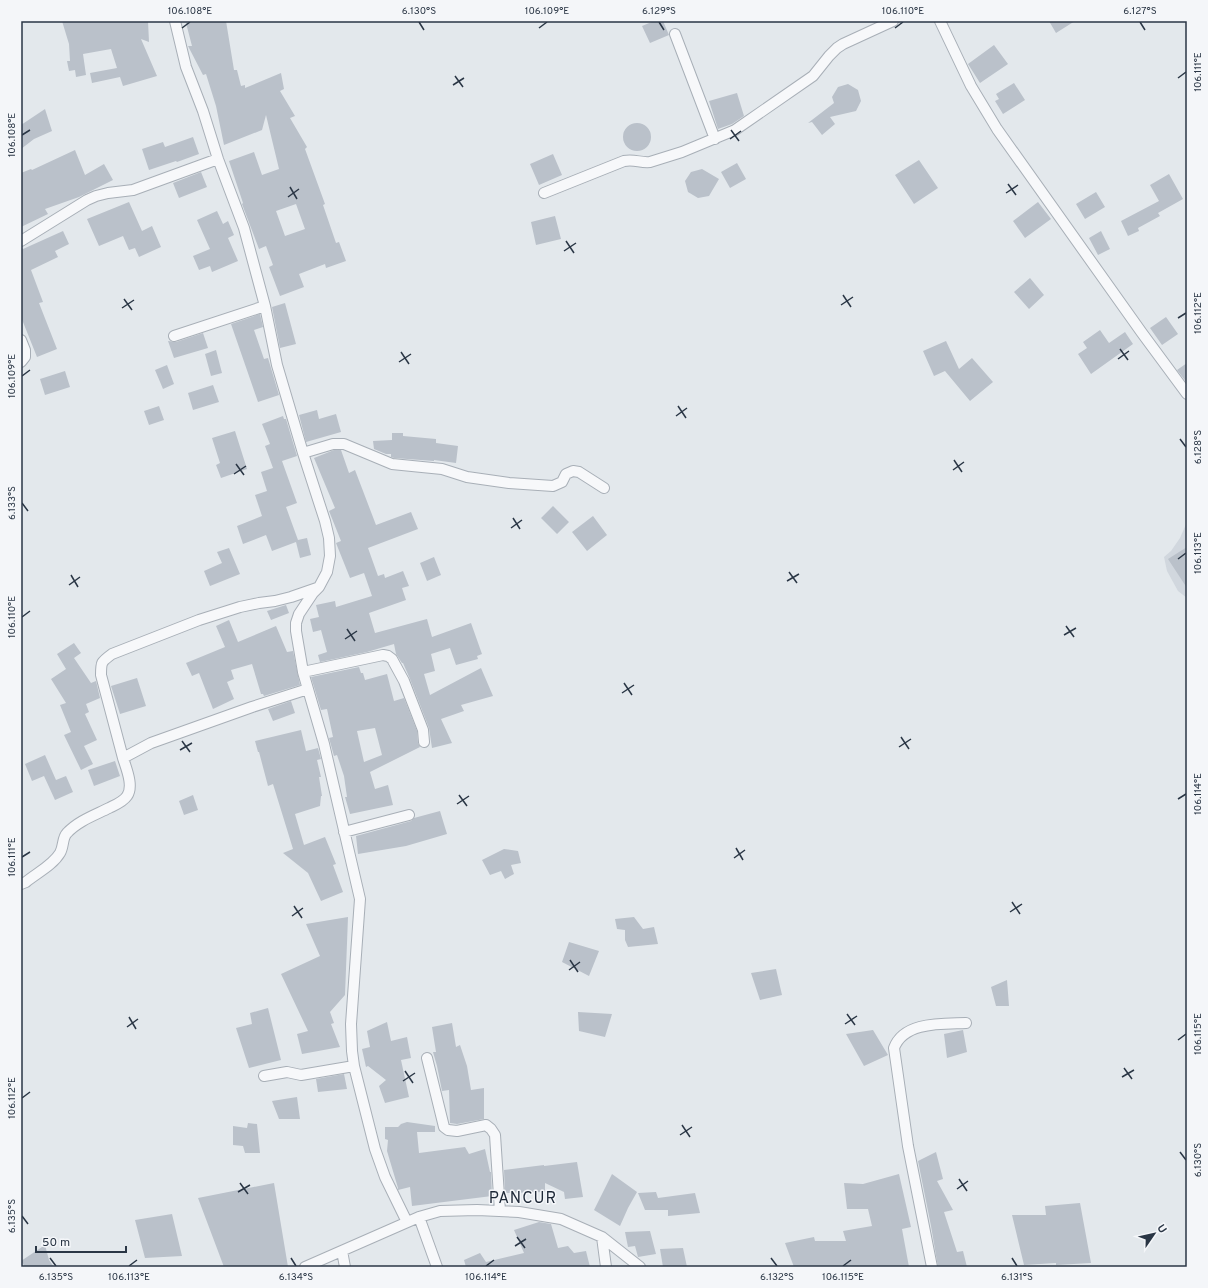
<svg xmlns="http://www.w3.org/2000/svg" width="1208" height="1288" viewBox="0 0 1208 1288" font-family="Overpass,sans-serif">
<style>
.built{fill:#d1d7de}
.building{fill:#bac1ca;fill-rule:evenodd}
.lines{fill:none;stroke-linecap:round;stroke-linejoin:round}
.minor-casing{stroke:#a8afb7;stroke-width:12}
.minor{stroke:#f7f8fa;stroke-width:10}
.ticks{fill:none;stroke:#2a3645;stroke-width:1.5}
.labels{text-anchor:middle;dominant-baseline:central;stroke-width:3;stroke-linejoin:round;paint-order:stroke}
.quarter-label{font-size:16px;letter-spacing:1px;fill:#1c2736;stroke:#f4f6f9}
.neatline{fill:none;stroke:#2a3645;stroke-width:1.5}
.ticks-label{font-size:10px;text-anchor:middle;fill:#2a3645}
</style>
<rect width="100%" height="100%" fill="#e3e8ec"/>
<path class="built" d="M 1187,522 L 1187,598 L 1178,591 L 1167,571 L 1164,557 L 1171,551 L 1180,538 Z"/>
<path class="building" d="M 62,21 L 148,21 L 149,42 L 141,39 L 157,76 L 123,86 L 120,77 L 92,83 L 90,73 L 117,68 L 111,49 L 83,54 L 86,75 L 76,77 L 75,70 L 69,71 L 67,61 L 70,61 L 69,44 Z
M 196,21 L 226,21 L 234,70 L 237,70 L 241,86 L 245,85 L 245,88 L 281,73 L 284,89 L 280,91 L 295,116 L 290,118 L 307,147 L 305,149 L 325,204 L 323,205 L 336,243 L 339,242 L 346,261 L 326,268 L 325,264 L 299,274 L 304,287 L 280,296 L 269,267 L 273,265 L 266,246 L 259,249 L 242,204 L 243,203 L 229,161 L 254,152 L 262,175 L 279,169 L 266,115 L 262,130 L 224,145 L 216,106 L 206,74 L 203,75 L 188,46 L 192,46 L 186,23 ZM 296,204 L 305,229 L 285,236 L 276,211 Z
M 654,21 L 663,21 L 669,35 L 650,43 L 642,26 Z
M 1049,21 L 1075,21 L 1056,33 Z
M 994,45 L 1008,64 L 980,83 L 968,64 Z
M 1014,83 L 1025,100 L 1003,114 L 995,101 L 999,99 L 996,94 Z
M 848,84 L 858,90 L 861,101 L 856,111 L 830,117 L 835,124 L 822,135 L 812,122 L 808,123 L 834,103 L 832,97 L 838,87 Z
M 737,93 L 744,116 L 732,124 L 718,129 L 709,101 Z
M 45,109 L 52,131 L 34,139 L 21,149 L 21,125 Z
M623 137a14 14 0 1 1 28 0a14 14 0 1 1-28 0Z
M 193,137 L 199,154 L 177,162 L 176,161 L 149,170 L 142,149 L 163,142 L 165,147 Z
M 75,150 L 85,175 L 104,164 L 113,180 L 79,197 L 45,209 L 48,214 L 21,227 L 21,173 L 31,169 L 32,170 Z
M 553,154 L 562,175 L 539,185 L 530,164 Z
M 919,160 L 938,188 L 914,204 L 895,175 Z
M 737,163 L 746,179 L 730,188 L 721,172 Z
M 702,169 L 719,179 L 709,196 L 698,198 L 688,192 L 685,181 L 691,172 Z
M 201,172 L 207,187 L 179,198 L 173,183 Z
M 1169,174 L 1183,199 L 1158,213 L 1160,216 L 1138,228 L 1139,231 L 1128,236 L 1121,221 L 1159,201 L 1150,185 Z
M 1096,192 L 1105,207 L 1085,219 L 1076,204 Z
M 129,202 L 142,231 L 152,226 L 161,247 L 139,257 L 135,248 L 129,250 L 123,236 L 99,246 L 87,219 Z
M 1038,202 L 1051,219 L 1025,238 L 1013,221 Z
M 217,211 L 223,224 L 228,221 L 234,235 L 228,238 L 238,261 L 212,272 L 210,266 L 199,270 L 193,256 L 210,249 L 197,220 Z
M 555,216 L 561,239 L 536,245 L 531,222 Z
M 63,231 L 69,244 L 55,251 L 58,257 L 31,270 L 43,302 L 39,303 L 57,349 L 37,357 L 21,317 L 21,247 L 23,249 Z
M 1101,231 L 1110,249 L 1098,255 L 1089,238 Z
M 1030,278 L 1044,295 L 1029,309 L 1014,292 Z
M 285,303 L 296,344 L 280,348 L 272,307 Z
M 260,314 L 263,327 L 254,330 L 264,359 L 268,358 L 279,395 L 258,402 L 231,324 Z
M 1166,317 L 1178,334 L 1162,345 L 1150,328 Z
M 1100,330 L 1109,343 L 1125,332 L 1133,344 L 1091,374 L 1078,354 L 1087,348 L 1083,342 Z
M 203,333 L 208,348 L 174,358 L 168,341 L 176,342 Z
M 946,341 L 959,369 L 972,358 L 993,382 L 970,401 L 945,371 L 934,376 L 923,351 Z
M 216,350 L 222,373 L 211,376 L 205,354 Z
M 1187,363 L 1187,383 L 1177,370 Z
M 167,365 L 174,384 L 163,389 L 155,370 Z
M 65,371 L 70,387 L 45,395 L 40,379 Z
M 213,385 L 219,402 L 193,410 L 188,393 Z
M 159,406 L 164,420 L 149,425 L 144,411 Z
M 317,410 L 319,419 L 336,414 L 341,432 L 306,442 L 299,415 Z
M 283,416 L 284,419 L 286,419 L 297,456 L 282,461 L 297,503 L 286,507 L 298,540 L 307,538 L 311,555 L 300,558 L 296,542 L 272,551 L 266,535 L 243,544 L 237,526 L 262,516 L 255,495 L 267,491 L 261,472 L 273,468 L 265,446 L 270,444 L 262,424 Z
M 235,431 L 247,469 L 221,478 L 216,465 L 220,463 L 212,438 Z
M 392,433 L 403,433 L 403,436 L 436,439 L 436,443 L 458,446 L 456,463 L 434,460 L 434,461 L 394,458 L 391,457 L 391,454 L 386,454 L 374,449 L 373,441 L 392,440 Z
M 334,450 L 341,450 L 349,473 L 355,470 L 376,525 L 411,512 L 418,529 L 368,548 L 378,576 L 384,574 L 385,578 L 403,571 L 409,586 L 402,588 L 406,600 L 369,613 L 375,633 L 427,619 L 432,637 L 471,623 L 482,654 L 477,656 L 478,659 L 456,665 L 450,648 L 431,654 L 435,671 L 424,674 L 430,695 L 481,668 L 493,696 L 461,705 L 464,711 L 441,719 L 452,743 L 432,748 L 429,728 L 410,679 L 403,663 L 402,663 L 396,654 L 394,644 L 367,652 L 320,662 L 318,655 L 327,652 L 321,630 L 313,632 L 310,619 L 319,617 L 316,605 L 335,601 L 336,607 L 372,596 L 364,573 L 350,578 L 336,543 L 341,541 L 329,511 L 335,508 L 314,458 Z
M 553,506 L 569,522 L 557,534 L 541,518 Z
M 593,516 L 607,535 L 587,551 L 572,532 Z
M 1187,547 L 1187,588 L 1168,559 Z
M 229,548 L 240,574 L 210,586 L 204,571 L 222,563 L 217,552 Z
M 434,557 L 441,575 L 427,581 L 420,563 Z
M 286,605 L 289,613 L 271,620 L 267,611 Z
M 229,620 L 238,642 L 276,626 L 287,652 L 293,651 L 300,685 L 264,696 L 263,694 L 261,694 L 252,664 L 231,670 L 234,679 L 227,682 L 234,699 L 213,709 L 199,673 L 192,676 L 186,663 L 225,647 L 216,626 Z
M 74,643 L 81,653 L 74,658 L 91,683 L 96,681 L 100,698 L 86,704 L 89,712 L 85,714 L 97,740 L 84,746 L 93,764 L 81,770 L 64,735 L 71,732 L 60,705 L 66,703 L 51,679 L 66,669 L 57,654 Z
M 359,667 L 361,673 L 363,673 L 365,680 L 387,674 L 394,701 L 404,698 L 417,731 L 418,743 L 420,747 L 370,772 L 375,789 L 388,785 L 393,805 L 350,814 L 345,797 L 347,797 L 344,776 L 337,755 L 334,756 L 329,738 L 333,737 L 327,709 L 321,710 L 311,677 ZM 375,728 L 382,755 L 364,762 L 357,731 Z
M 137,678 L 146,706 L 120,714 L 111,686 Z
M 291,701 L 295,713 L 273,721 L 268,709 Z
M 301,730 L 306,751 L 318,748 L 321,759 L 317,760 L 321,777 L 319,777 L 322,796 L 321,796 L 320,806 L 295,814 L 304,845 L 325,837 L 336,864 L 333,865 L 343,892 L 321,901 L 308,873 L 283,853 L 293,849 L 273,784 L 268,786 L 259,752 L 258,752 L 255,741 Z
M 45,755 L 56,780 L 66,776 L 73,792 L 55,800 L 44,776 L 32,781 L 25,764 Z
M 115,761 L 120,776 L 94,786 L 88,770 Z
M 193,795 L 198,810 L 184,815 L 179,801 Z
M 440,811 L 447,834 L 406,846 L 358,854 L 356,836 L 411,821 L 414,818 Z
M 504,849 L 518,851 L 521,863 L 511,865 L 514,874 L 505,879 L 501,871 L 490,875 L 482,860 Z
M 348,917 L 345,995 L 330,1012 L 334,1023 L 331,1024 L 340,1047 L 302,1054 L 297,1034 L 308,1031 L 281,974 L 320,956 L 306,924 Z
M 634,917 L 643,929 L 654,927 L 658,944 L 628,947 L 625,940 L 625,930 L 617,929 L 615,919 Z
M 569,942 L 599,951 L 589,976 L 562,962 Z
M 776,969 L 782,995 L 760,1000 L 751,973 Z
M 1007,980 L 1009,1006 L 996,1006 L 991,987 Z
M 268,1008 L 281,1060 L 249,1068 L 236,1028 L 252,1024 L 250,1013 Z
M 578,1012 L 612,1014 L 605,1037 L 579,1031 Z
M 387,1022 L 391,1041 L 407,1037 L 411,1058 L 401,1060 L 409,1097 L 385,1103 L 379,1086 L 386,1080 L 368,1066 L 366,1067 L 362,1049 L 370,1047 L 367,1031 Z
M 452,1023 L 456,1047 L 460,1045 L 467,1066 L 471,1090 L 484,1088 L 484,1119 L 457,1124 L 450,1123 L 449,1090 L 442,1091 L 437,1066 L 433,1052 L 436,1052 L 432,1027 Z
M 873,1030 L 888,1055 L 864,1066 L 846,1034 Z
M 963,1030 L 967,1052 L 947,1058 L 944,1034 Z
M 344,1074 L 347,1089 L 318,1092 L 316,1079 Z
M 297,1097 L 300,1119 L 279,1119 L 272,1101 Z
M 407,1122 L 435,1126 L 435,1132 L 417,1132 L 419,1153 L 465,1147 L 469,1154 L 485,1149 L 490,1172 L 491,1172 L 492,1196 L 412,1206 L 410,1187 L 398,1190 L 398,1188 L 387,1151 L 388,1140 L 385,1139 L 385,1127 L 398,1127 L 401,1124 Z
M 248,1123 L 257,1124 L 260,1153 L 245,1153 L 243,1146 L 233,1145 L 233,1126 L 247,1128 Z
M 936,1152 L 943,1179 L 937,1181 L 953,1210 L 944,1212 L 957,1252 L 963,1251 L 967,1267 L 938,1267 L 931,1226 L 918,1161 Z
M 577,1162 L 583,1197 L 565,1199 L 564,1192 L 545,1183 L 545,1192 L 505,1193 L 504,1170 L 544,1165 L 544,1166 Z
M 612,1174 L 637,1192 L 628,1208 L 620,1226 L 594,1210 Z
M 899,1174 L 911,1227 L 902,1229 L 909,1267 L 794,1267 L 785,1243 L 814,1237 L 815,1241 L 846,1241 L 843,1231 L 872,1226 L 868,1209 L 847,1209 L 844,1183 L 863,1184 Z
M 274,1183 L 288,1267 L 224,1267 L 198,1198 Z
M 656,1192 L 658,1198 L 695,1193 L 700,1213 L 668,1216 L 668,1210 L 645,1210 L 638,1193 Z
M 1080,1203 L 1091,1263 L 1056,1265 L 1056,1263 L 1024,1265 L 1012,1215 L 1046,1215 L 1045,1206 Z
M 172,1214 L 182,1256 L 145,1258 L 135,1220 Z
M 539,1222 L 551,1224 L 558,1248 L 568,1246 L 574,1253 L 586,1251 L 590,1267 L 466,1267 L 464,1260 L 480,1253 L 486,1262 L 524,1253 L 514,1230 Z
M 650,1231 L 656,1254 L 638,1257 L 635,1246 L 628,1247 L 625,1232 Z
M 45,1245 L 49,1260 L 54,1267 L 25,1267 L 21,1261 Z
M 683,1248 L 687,1267 L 663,1267 L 660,1249 Z"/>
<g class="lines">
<g class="minor-casing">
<path id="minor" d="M 175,21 L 186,67 L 203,111 L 218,159 L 244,228 L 265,306 L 277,365 L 303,453 L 325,521 L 329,538 L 330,556 L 327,572 L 319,587 L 313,593 L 299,614 L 296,623 L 296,631 L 303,672 L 324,744 L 360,899 L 351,1024 L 352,1051 L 354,1066 L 375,1149 L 385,1177 L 407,1222
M 940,21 L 971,86 L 997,129 L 1142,333 L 1187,394
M 675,34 L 715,139
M 544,193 L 624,161 C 635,159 640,163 650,162 L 682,152 L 735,130 L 813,76 L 829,56 L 837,48 L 843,44 L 893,21
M 21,241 L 87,200 L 96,196 L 108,193 L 133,190 L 218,159
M 174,336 L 265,306
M 21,340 L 25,350 L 25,357 L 21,362
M 303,453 L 333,444 L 344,444 L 392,464 L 442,469 L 467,477 L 509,483 L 553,486 L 562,482 L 566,474 L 573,471 L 579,472 L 604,488
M 303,672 L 383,655 L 388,656 L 392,659 L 404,681 L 423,730 L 424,742
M 123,758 L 101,675 C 101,662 101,662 112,654 L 199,620 L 240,607 L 259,603 L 275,601 L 291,597 L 317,588
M 344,832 L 409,815
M 21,884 L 26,882 C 37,873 53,865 60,853 C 64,846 62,838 67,833 C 78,821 95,815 109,808 C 115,805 123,802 127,796 C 134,786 126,768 123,758 L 151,743 L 252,707 L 308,689
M 427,1058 L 444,1127 L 448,1130 L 457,1131 L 486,1125 L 491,1129 L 495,1135 L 500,1211
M 264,1076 L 287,1072 L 301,1075 L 354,1066
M 419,1217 L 437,1267
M 602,1237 L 606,1267
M 342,1251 L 345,1267
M 305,1267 L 419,1217 L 440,1211 L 477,1210 L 519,1212 L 561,1219 L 602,1237 L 640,1267
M 932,1267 L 908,1146 L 894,1048 C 904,1021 943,1024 966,1023"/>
</g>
<use href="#minor" class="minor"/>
</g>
<path class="ticks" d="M 419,22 L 424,30M 659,22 L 664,30M 1140,22 L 1145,30M 182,28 L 190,22M 539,28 L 547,22M 895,28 L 903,22M 455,76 L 463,87M 1178,78 L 1186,72M 453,85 L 464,78M 731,130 L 739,141M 22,135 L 30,130M 730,139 L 741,131M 1008,184 L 1016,195M 290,187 L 297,199M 1006,193 L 1018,185M 288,197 L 299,189M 566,241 L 574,253M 564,251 L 576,243M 843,295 L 851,307M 124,299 L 132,310M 841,305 L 853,297M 122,308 L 134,300M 1178,318 L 1186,313M 1120,349 L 1128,360M 401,352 L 409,364M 1118,359 L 1129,351M 399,362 L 411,354M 22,376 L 30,370M 678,406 L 686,418M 676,416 L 687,408M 1180,439 L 1186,447M 954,460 L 962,472M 236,464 L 244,475M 953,470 L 964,462M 234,474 L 246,466M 22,503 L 28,511M 513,518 L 520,529M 511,528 L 522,520M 1178,559 L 1186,553M 789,572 L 797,583M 71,575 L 78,587M 787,581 L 799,574M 69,585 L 80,577M 22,617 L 30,611M 1066,626 L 1074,637M 347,629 L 355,641M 1064,635 L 1076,628M 345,639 L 357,631M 624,683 L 632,695M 622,693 L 634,685M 901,737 L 909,749M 182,741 L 190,752M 899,747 L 911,739M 180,750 L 192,743M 459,795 L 467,806M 1178,799 L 1186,794M 457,804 L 469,796M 736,848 L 743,860M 22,857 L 30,852M 734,858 L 745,850M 1012,902 L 1020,914M 294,906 L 302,918M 1010,912 L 1022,904M 292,916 L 303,908M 570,960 L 578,972M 569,970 L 580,962M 847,1014 L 855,1025M 129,1017 L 136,1029M 845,1024 L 857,1016M 127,1027 L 138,1019M 1178,1040 L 1186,1034M 1124,1068 L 1132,1079M 405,1071 L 413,1083M 1122,1077 L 1134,1070M 403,1081 L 415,1073M 22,1098 L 30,1092M 682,1125 L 690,1137M 680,1135 L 692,1127M 1180,1152 L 1186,1160M 959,1179 L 967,1191M 240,1183 L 248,1194M 957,1189 L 968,1181M 238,1192 L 250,1185M 22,1216 L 28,1224M 517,1237 L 525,1248M 515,1246 L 526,1239M 50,1258 L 56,1266M 291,1258 L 296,1266M 771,1258 L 777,1266M 1012,1258 L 1017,1266M 129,1266 L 137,1260M 486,1266 L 494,1260M 843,1266 L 851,1260"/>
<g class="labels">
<g class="quarter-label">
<text x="523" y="1199">PANCUR</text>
</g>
</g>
<rect width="1208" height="1288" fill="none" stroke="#f4f6f9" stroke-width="44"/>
<g transform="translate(1154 1234) rotate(56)" stroke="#f4f6f9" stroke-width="3" paint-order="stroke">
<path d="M0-3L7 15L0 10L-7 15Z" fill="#2a3645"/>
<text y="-6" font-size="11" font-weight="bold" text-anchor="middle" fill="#2a3645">U</text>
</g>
<path d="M36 1246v6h90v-6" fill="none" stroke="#2a3645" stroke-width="2"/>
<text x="42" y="1246" font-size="12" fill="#2a3645" stroke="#f4f6f9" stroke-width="3" paint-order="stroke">50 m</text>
<rect x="22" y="22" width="1164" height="1244" class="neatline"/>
<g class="ticks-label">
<text x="190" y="14">106.108°E</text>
<text x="419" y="14">6.130°S</text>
<text x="547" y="14">106.109°E</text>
<text x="659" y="14">6.129°S</text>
<text x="903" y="14">106.110°E</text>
<text x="1140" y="14">6.127°S</text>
<text transform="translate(1197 72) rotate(-90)" y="4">106.111°E</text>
<text transform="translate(11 135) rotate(-90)" y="4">106.108°E</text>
<text transform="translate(1197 313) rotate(-90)" y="4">106.112°E</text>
<text transform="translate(11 376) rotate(-90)" y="4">106.109°E</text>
<text transform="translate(1197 447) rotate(-90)" y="4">6.128°S</text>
<text transform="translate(11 503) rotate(-90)" y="4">6.133°S</text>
<text transform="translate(1197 553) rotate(-90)" y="4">106.113°E</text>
<text transform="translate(11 617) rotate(-90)" y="4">106.110°E</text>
<text transform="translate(1197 794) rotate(-90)" y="4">106.114°E</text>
<text transform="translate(11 857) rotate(-90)" y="4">106.111°E</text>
<text transform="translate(1197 1034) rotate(-90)" y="4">106.115°E</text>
<text transform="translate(11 1098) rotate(-90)" y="4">106.112°E</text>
<text transform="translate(1197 1160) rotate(-90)" y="4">6.130°S</text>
<text transform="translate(11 1216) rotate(-90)" y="4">6.135°S</text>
<text x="56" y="1280">6.135°S</text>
<text x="129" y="1280">106.113°E</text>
<text x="296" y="1280">6.134°S</text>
<text x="486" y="1280">106.114°E</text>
<text x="777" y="1280">6.132°S</text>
<text x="843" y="1280">106.115°E</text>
<text x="1017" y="1280">6.131°S</text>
</g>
</svg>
